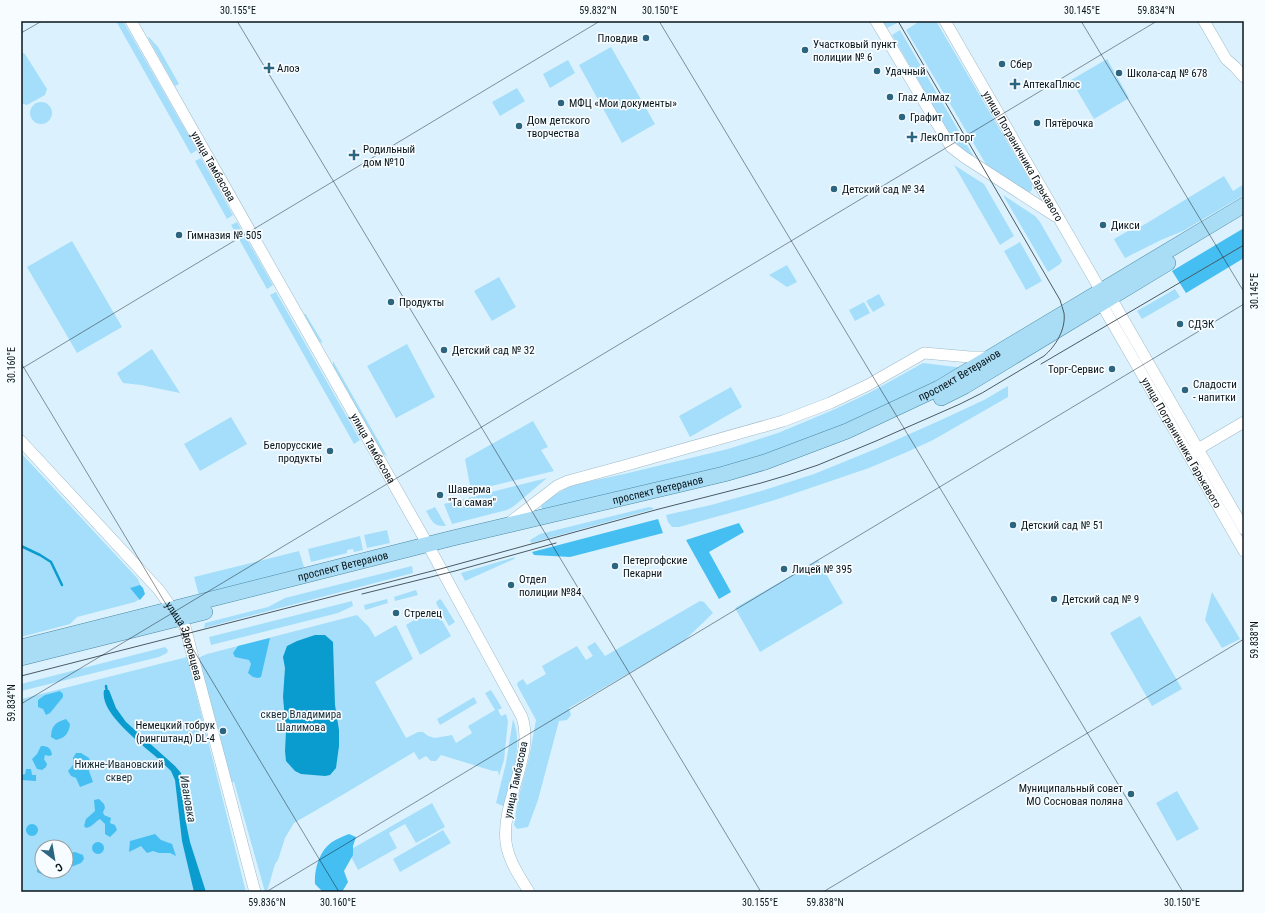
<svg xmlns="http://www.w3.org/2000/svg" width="1265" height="913" viewBox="0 0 1265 913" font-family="'Roboto Condensed',sans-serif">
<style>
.green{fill:#a5defa;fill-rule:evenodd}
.forest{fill:#45bef2}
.water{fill:#0a9cce}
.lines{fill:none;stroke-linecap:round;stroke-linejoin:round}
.stream{stroke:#0a9cce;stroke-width:2.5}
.minor-casing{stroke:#9fbac9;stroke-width:12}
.major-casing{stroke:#4c88a4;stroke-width:16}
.minor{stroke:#fff;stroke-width:11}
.major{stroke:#a9ddf5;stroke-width:15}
.tram{stroke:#4b5a61;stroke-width:1}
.ticks{fill:none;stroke:#0a151a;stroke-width:1;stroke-opacity:0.45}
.poi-dot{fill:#2c657f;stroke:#f6fcff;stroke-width:1.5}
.labels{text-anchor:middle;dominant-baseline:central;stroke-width:3.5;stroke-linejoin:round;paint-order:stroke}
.poi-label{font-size:11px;fill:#0a151a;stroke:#f6fcff;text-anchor:start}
.street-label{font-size:11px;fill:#0a151a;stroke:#f6fcff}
.park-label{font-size:11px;fill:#182d36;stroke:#f6fcff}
.water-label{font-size:12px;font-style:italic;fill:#1d323b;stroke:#f6fcff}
.neatline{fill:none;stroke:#0a151a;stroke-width:1.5}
.ticks-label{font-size:10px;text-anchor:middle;fill:#0a151a}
</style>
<rect width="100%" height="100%" fill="#dbf2fe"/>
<path class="green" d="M 116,21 L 123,21 L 197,150 L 191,154 Z
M 882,21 L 901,21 L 887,28 Z
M 920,21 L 936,21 L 1032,184 L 1032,190 L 1030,192 L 1026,191 L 987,166 L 906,30 Z
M 900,30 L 974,157 C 962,151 955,143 948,132 L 892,35 Z
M 149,37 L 158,47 L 179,84 L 175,86 L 148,38 Z
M 611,47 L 655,124 L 622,143 L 579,65 Z
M 21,52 L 25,54 L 47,89 L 45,95 L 27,105 L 21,103 Z
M 1107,59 L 1129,98 L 1094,119 L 1071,80 Z
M 568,60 L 575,73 L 550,88 L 543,74 Z
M 517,88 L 525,101 L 500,116 L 492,102 Z
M30 113a11 11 0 1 1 22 0a11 11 0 1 1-22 0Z
M 201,158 L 233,215 L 227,219 L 195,161 Z
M 954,165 L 984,184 L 1014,236 L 1000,245 Z
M 1224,176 L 1233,191 L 1244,184 L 1244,195 L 1183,231 L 1161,240 L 1125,258 L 1116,243 L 1114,239 L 1128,231 L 1134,230 L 1147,223 Z
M 1003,195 L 1035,216 L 1040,222 L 1060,257 L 1062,261 L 1060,264 L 1048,272 Z
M 237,222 L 273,285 L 267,289 L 231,225 Z
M 72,241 L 122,327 L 77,353 L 27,267 Z
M 1020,242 L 1042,281 L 1026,290 L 1004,251 Z
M 787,265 L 797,282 L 787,287 L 769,275 Z
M 499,277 L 516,307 L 492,321 L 474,291 Z
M 1175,289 L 1180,297 L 1142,319 L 1137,311 Z
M 276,292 L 360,440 L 354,444 L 270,295 Z
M 879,294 L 885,305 L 873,312 L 866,301 Z
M 864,302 L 870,313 L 855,321 L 849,310 Z
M 305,313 L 323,343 L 320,342 L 304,316 Z
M 407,344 L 435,397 L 396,418 L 367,366 Z
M 152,349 L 180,393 L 141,385 L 123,383 L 117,373 Z
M 333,361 L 387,456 L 382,453 L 333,366 Z
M 923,363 L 964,368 L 842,428 L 749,462 L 542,512 L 541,503 L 572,485 L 624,474 L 728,449 L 778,433 L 833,410 L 869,393 Z
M 1008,386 L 1008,397 L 933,440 L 907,452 L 869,468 L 775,500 L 748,508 L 679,527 L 672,527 L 668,522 L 666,515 L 711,505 L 761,491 L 814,474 L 878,448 L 941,420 L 984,400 Z
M 731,387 L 742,407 L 690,437 L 679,416 Z
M 231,417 L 247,444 L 200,471 L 184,444 Z
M 533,421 L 548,447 L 541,450 L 554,471 L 471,491 L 465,459 Z
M 21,453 L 138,579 C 142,592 150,593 135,602 L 77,617 L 70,624 L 21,637 Z
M 547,478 L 514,506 L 507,510 L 452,524 L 444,504 Z
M 435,507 L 446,526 C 433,527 432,521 426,511 Z
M 649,507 L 653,508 L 654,509 L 531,543 L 530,540 L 540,534 Z
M 387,530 L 390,543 L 367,548 L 364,535 Z
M 360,536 L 363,550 L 354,552 L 353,549 L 347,550 L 347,553 L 311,562 L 308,549 Z
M 299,551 L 304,567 L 281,578 L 200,599 L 194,577 Z
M 515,557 L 514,559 L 465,581 L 461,573 Z
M 818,560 L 843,603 L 760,652 L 735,608 Z
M 412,566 L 413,573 L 204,628 L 205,623 L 268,607 L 285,598 Z
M 416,590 L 418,595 L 395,601 L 394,597 Z
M 1212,592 L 1240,639 L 1222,648 L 1205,620 Z
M 387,599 L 388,603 L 365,610 L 364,605 Z
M 440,599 L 442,601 L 455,622 L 449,626 L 437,605 L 436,602 Z
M 352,601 L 353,606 L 338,613 L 211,645 L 209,637 Z
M 700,601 L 704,602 L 713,613 L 684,641 L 569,708 L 571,715 L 567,720 L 559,721 L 538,800 L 528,827 L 517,829 L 514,825 L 518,799 L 529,758 L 536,720 L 517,685 L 518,682 L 523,679 L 527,685 L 546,674 L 542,666 L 577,646 L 586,660 L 593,656 L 587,647 L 595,642 L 605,656 Z
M 432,609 L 434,609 L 436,610 L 451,636 L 420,655 L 406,625 Z
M 357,615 L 369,627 L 375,637 L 396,625 L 413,659 L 375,682 L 406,738 L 418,732 L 423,732 L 428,736 L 435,738 L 452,735 L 456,743 L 472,733 L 468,726 L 495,710 L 485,693 L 491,690 L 502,708 L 498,710 L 501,716 L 506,714 L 508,721 L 504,760 L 499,776 L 498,771 L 493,771 L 441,755 L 436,761 L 431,761 L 426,756 L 419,760 L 414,752 L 344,794 L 294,823 L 285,838 L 278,860 L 275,864 L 267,892 L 265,892 L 234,782 L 231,782 L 198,658 L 207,654 L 238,646 Z
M 1140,616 L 1182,689 L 1152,706 L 1110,633 Z
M 165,647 L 168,650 L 167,653 L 159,657 L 21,691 L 21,684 Z
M 187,657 L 246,892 L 21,892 L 21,699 ZM 42,847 L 66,847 L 66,871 L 42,871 Z
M 474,697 L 477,703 L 440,725 L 437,719 Z
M 513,719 C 524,746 511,778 504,805 L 503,806 L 496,803 L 506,763 Z
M 1177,791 L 1199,829 L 1177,841 L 1156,803 Z
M 432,803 L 445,827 L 416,843 L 405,824 L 389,833 L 397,848 L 358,870 L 348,851 Z
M 443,830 L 451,843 L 400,872 L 393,859 Z"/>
<path class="forest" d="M 1244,228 L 1244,258 L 1186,293 L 1172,271 Z
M 658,519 L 663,533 L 570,557 L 534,555 L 532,552 Z
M 739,523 L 744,532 L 709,552 L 731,592 L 719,599 L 686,540 Z
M 140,585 L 143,588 L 145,594 L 140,600 L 130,588 Z
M 270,638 L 261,677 L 258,678 L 253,677 L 248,673 L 251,664 L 249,660 L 235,657 L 233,653 L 238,646 Z
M 60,691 L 63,694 L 63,697 L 50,713 L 46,715 L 43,709 L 38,707 L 38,700 L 45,695 Z
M 66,719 L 70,724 C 69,733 65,738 56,740 L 51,737 C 51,726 56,722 66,719 Z
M 41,746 C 48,746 51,748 52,755 L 49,756 L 45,755 L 44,759 L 47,764 L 46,767 L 42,770 L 37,769 L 32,759 L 37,754 Z
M 76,753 L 81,753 L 89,758 L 91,764 L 89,771 L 93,782 L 80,787 L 76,778 L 71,776 L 68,771 L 73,765 L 73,758 Z
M 26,769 L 31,769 L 32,775 L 36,775 L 36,781 L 21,780 L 21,775 L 25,774 Z
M 99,799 L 104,804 L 105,808 L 103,812 L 104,815 L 111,818 L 110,823 L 115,825 L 117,830 L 110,837 L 105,834 L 105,824 L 100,819 C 94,822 94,826 86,828 L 84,826 L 86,819 L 95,811 L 94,800 Z
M26 830a6 6 0 1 1 12 0a6 6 0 1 1-12 0Z
M 155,834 L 161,840 L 172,844 L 176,856 L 170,853 L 159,853 L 153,851 L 147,853 L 141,846 L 129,852 L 130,841 Z
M 349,834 L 356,837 L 353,846 L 353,855 L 344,871 L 348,882 L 342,892 L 322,892 L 321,890 L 315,884 C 314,870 319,851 332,842 C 337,839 343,836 349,834 Z
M92 848a6 6 0 1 1 12 0a6 6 0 1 1-12 0Z
M 66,851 L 69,853 L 75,852 L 83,855 L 84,859 L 81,863 L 66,869 Z
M 42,863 L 42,871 L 60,871 C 53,874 48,872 41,874 L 37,872 L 37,866 Z"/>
<path class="water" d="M 315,635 L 325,635 L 333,642 L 335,705 L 339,730 L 339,746 L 336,768 L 330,775 L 325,776 L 301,774 L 295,771 L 286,761 L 285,751 L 286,731 L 283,697 L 285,668 L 283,657 L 287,646 L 297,641 Z
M 104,690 L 109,690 L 116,708 L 126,722 L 175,766 L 181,773 L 185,818 L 190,842 L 206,892 L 194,892 L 182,841 L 175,780 L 171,771 C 162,762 153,754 143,746 C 130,734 100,710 104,690 Z"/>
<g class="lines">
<path class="stream" d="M 21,546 L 40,555 L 51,562 L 62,585
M 106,686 L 107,693"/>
<g class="minor-casing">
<g id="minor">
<path id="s1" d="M 131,21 L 428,545 L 522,717 C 535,755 501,801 506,842 C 508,860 520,877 529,892"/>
<path d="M 876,21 L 951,147 L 964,157 L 1055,216"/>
<path id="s2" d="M 945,21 L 1101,291 L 1101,303 L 1244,551"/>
<path d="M 1204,21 L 1226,59 L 1235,67 L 1244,77"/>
<path d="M 1105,294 L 1111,298 L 1244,529"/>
<path id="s3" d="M 21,441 L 159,590 L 185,627 L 255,892"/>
<path d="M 1193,452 L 1244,422"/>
<path d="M 509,523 L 557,486 L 568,481 L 627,465 L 783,421 L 830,403 L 868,385 L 924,353 L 970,357 L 990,357"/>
</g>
</g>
<g class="major-casing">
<g id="major">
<path d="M 941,398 L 965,386 L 1168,263"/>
<path id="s4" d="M 21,647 L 453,538 L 724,474 L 765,462 L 847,431 L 939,388 L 1244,205"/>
<path d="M 21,658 L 205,612"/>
</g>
</g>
<use href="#minor" class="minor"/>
<use href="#major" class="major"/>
<path class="tram" d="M 1041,364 L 1244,245
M 362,594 L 455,571 L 556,543
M 21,676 L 440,569 L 659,509 L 761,483 L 788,475 L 818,465 L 876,441 L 960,404 L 982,393 L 1044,356 C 1056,346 1066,329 1064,313 C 1063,309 1061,304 1060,300 L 898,21"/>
</g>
<path class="ticks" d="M 237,21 L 761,892M 659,21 L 1183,892M 1081,21 L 1244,292M 21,33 L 42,21M 21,363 L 339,892M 21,369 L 600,21M 21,704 L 1157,21M 266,892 L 1244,304M 823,892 L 1244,639"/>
<g class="poi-dot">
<circle cx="646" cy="38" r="4"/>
<circle cx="805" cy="50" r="4"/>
<circle cx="1002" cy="64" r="4"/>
<path d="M267 62h4v4h4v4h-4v4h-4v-4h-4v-4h4z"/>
<circle cx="877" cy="71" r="4"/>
<circle cx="1119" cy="73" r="4"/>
<path d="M1013 78h4v4h4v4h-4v4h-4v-4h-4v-4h4z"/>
<circle cx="890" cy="97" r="4"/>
<circle cx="561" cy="103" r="4"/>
<circle cx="902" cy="117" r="4"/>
<circle cx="1037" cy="123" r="4"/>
<circle cx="519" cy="126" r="4"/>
<path d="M910 131h4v4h4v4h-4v4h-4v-4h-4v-4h4z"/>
<path d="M352 149h4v4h4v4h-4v4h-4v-4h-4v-4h4z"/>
<circle cx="834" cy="189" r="4"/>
<circle cx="1103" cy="225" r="4"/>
<circle cx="179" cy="235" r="4"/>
<circle cx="391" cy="302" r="4"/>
<circle cx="1180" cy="324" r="4"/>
<circle cx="444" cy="350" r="4"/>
<circle cx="1112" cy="369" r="4"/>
<circle cx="1185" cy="390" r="4"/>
<circle cx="330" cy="451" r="4"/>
<circle cx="440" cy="495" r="4"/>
<circle cx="1013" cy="525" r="4"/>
<circle cx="615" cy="566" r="4"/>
<circle cx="784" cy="569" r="4"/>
<circle cx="511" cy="585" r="4"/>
<circle cx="1054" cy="599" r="4"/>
<circle cx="396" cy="613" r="4"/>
<circle cx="223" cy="731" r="4"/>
<circle cx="1131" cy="794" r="4"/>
</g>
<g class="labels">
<g class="poi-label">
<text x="638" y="38" text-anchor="end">Пловдив</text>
<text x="813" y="44">Участковый пункт<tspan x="813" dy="13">полиции № 6</tspan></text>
<text x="1010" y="64">Сбер</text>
<text x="277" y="68">Алоэ</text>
<text x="885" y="71">Удачный</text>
<text x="1127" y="73">Школа-сад № 678</text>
<text x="1023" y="84">АптекаПлюс</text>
<text x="898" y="97">Глаz Алмаz</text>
<text x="569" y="103">МФЦ «Мои документы»</text>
<text x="910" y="117">Графит</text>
<text x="527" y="120">Дом детского<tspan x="527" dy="13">творчества</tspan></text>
<text x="1045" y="123">Пятёрочка</text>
<text x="920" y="137">ЛекОптТорг</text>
<text x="363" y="149">Родильный<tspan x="363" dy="13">дом №10</tspan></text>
<text x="842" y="189">Детский сад № 34</text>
<text x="1111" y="225">Дикси</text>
<text x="187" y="235">Гимназия № 505</text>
<text x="399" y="302">Продукты</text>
<text x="1188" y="324">СДЭК</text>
<text x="452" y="350">Детский сад № 32</text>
<text x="1104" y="369" text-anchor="end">Торг-Сервис</text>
<text x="1193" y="384">Сладости<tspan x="1193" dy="13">- напитки</tspan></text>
<text x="322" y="445" text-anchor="end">Белорусские<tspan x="322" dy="13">продукты</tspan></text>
<text x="448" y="489">Шаверма<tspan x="448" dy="13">"Та самая"</tspan></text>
<text x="1021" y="525">Детский сад № 51</text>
<text x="623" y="560">Петергофские<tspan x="623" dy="13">Пекарни</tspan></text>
<text x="792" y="569">Лицей № 395</text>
<text x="519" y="579">Отдел<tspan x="519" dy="13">полиции №84</tspan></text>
<text x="1062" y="599">Детский сад № 9</text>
<text x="404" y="613">Стрелец</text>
<text x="215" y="725" text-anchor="end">Немецкий тобрук<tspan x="215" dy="13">(рингштанд) DL-4</tspan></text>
<text x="1123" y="788" text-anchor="end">Муниципальный совет<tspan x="1123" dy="13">МО Сосновая поляна</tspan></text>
</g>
<g class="street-label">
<text stroke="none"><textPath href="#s2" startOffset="156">улица Пограничника Гарькавого</textPath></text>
<text stroke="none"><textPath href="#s1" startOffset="167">улица Тамбасова</textPath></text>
<text stroke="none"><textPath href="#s4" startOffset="980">проспект Ветеранов</textPath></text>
<text stroke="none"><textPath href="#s2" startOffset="485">улица Пограничника Гарькавого</textPath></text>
<text stroke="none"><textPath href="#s1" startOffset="491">улица Тамбасова</textPath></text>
<text stroke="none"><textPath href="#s4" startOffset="656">проспект Ветеранов</textPath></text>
<text stroke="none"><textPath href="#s4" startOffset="332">проспект Ветеранов</textPath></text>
<text stroke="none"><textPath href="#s3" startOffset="261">улица Здоровцева</textPath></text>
<text transform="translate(516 780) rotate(-78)">улица Тамбасова</text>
</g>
<g class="park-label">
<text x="301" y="714">сквер Владимира<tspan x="301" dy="13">Шалимова</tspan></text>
<text x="119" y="764">Нижне-Ивановский<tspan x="119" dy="13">сквер</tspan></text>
</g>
<g class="water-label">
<text transform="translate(188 799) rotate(80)">Ивановка</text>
</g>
</g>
<rect width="1265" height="913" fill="none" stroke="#f6fcff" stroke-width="44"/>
<g transform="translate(54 859) rotate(149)"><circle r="19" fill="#f6fcff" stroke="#98a0a3"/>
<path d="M0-3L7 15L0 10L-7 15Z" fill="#2c657f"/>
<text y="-6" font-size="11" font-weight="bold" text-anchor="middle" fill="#0a151a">С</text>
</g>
<rect x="22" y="22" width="1221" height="869" class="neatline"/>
<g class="ticks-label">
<text x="238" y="14">30.155°E</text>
<text x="598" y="14">59.832°N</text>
<text x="660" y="14">30.150°E</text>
<text x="1082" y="14">30.145°E</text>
<text x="1156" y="14">59.834°N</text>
<text transform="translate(1254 291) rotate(-90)" y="4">30.145°E</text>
<text transform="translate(11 365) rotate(-90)" y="4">30.160°E</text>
<text transform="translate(1254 640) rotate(-90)" y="4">59.838°N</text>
<text transform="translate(11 703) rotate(-90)" y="4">59.834°N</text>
<text x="267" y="906">59.836°N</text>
<text x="338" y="906">30.160°E</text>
<text x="760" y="906">30.155°E</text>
<text x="825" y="906">59.838°N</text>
<text x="1182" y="906">30.150°E</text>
</g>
</svg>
